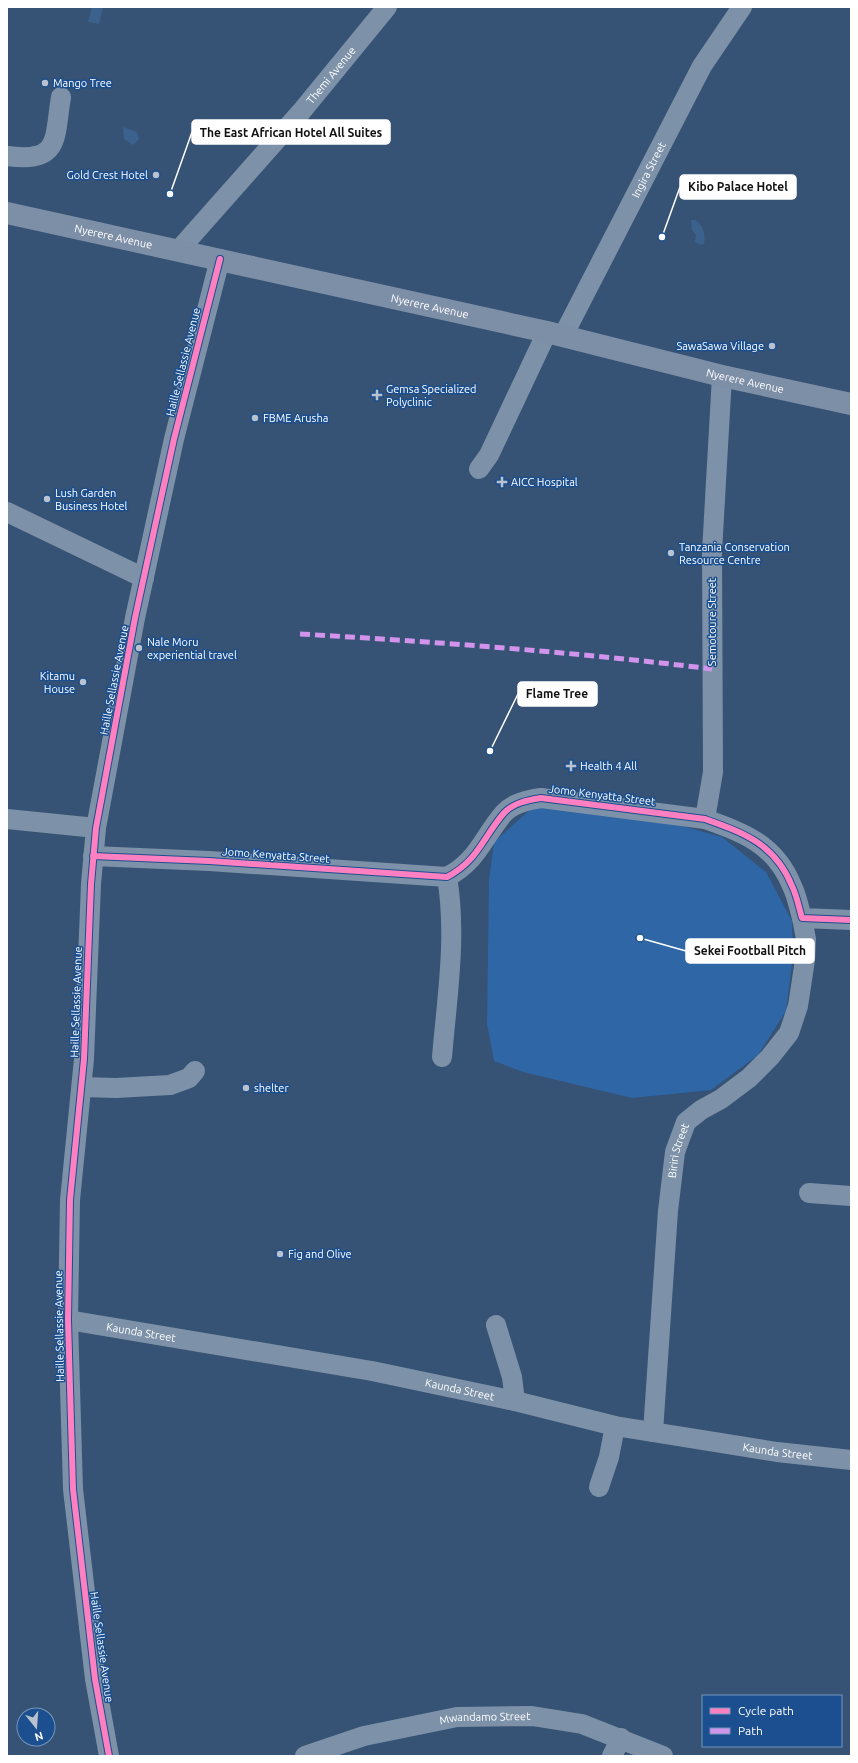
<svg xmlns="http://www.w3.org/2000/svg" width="858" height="1763" viewBox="0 0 858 1763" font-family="Ubuntu,sans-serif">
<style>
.green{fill:#2f66a5}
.water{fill:#3b618d}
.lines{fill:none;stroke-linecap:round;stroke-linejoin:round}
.minor{stroke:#7d92a8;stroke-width:20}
.major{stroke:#7d8ea7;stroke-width:22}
.quiet{stroke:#d193ec;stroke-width:5;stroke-dasharray:10 5;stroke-linecap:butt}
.cycleway-casing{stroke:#1b4f8f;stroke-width:8}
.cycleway{stroke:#ff80c0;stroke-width:6}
.poi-dot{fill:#b9c2ce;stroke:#1b4f8f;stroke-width:1.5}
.labels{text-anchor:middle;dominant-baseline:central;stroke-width:3;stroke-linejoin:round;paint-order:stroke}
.street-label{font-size:11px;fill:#fff;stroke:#1b4f8f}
.poi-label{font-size:11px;fill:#fff;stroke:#1b4f8f;text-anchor:start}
.leader{fill:none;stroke:#fff;stroke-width:1.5}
.callout-dot{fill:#fff;stroke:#1b4f8f;stroke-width:1.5}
.callout{fill:#fff;stroke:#fff;stroke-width:1.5}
.callout-label{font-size:12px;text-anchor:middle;font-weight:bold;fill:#111}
</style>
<rect width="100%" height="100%" fill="#365274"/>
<path class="green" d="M 533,807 L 664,821 L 722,837 L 766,872 L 792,921 L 793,955 L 786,1011 L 758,1055 L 711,1090 L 632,1098 L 523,1072 L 494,1061 L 487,1024 L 489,880 L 494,842 Z"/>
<path class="water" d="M 92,7 L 103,7 L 99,24 L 88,22 Z
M 123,127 L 137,132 L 139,139 L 133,145 L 124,139 Z
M 691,220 L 695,220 C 703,224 706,235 704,244 L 700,245 L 695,242 L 696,235 L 692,230 Z"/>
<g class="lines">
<g class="minor">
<path d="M 7,156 C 61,163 54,139 61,97"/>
<path id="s1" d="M 178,251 L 301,112 L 387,7"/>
<path id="s2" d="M 563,336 L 702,66 L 742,7"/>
<path d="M 479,469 L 489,455 L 547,332"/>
<path d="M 7,512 L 144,578"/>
<path d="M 7,819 L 96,828"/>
<path d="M 705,819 L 713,772 L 712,552 L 722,376"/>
<path d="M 93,856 L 209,861 L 447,877 C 478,861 483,837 504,813 C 513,803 528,800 541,798 L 705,819 C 744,833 775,844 792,886 C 797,896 799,908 802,918 L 851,920"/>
<path d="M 442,1057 C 447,997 457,936 447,877"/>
<path d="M 82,1087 L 116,1088 L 170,1085 L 189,1078 L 195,1071"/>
<path d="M 809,1193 L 851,1196"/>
<path id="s3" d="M 68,1320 L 372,1371 L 515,1401 L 615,1426 L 777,1452 L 851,1460"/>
<path d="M 496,1325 L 512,1377 L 515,1401"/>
<path id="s4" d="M 653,1432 L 668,1211 L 675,1152 L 686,1122 L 701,1110 L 721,1099 L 749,1078 L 770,1057 L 789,1033 L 798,1006 L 805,960 L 806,939 L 802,918"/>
<path d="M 599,1487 L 609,1457 L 615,1426"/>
<path d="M 109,1756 L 95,1679 L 73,1489 L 68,1320 L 70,1200 L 84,1059 L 91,884 L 96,828 L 135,618 L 174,439 L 220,259"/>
<path id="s5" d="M 305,1756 L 364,1736 L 457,1717 L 532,1716 L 582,1724 L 663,1756"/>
<path d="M 612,1756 L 621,1738"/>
</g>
<path class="major" id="s6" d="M 7,213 L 547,332 L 722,376 L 851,404"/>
<path class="quiet" d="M 300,634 C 438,642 575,652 712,669"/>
<g class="cycleway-casing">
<path id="cycleway" d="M 93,856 L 209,861 L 447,877 C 478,861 483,837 504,813 C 513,803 528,800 541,798 L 705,819 C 744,833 775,844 792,886 C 797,896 799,908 802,918 L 851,920
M 109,1756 L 95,1679 L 73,1489 L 68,1320 L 70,1200 L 84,1059 L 91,884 L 96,828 L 135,618 L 174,439 L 220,259"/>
</g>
<use href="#cycleway" class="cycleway"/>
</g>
<g class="poi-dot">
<circle cx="45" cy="83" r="4"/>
<circle cx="156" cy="175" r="4"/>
<circle cx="772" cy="346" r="4"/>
<path d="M375 389h4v4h4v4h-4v4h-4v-4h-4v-4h4z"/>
<circle cx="255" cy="418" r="4"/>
<path d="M500 476h4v4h4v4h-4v4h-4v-4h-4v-4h4z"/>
<circle cx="47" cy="499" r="4"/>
<circle cx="671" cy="553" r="4"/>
<circle cx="139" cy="648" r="4"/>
<circle cx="83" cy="682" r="4"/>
<path d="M569 760h4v4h4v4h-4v4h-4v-4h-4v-4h4z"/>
<circle cx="246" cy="1088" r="4"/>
<circle cx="280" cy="1254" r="4"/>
</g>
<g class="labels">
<g class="street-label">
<text stroke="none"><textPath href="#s1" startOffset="233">Themi Avenue</textPath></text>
<text stroke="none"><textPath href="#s2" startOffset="187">Ingira Street</textPath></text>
<text stroke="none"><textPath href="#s6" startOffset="109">Nyerere Avenue</textPath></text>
<text stroke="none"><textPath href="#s6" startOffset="433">Nyerere Avenue</textPath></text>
<text transform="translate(183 362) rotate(-76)">Haille Sellassie Avenue</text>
<text stroke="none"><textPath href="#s6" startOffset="757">Nyerere Avenue</textPath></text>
<text transform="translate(712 622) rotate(-90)">Semotoure Street</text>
<text transform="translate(114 680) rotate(-79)">Haille Sellassie Avenue</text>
<text transform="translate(602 795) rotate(7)">Jomo Kenyatta Street</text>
<text transform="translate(276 855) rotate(4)">Jomo Kenyatta Street</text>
<text transform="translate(76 1002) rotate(-88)">Haille Sellassie Avenue</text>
<text stroke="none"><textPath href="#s4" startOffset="283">Biriri Street</textPath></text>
<text transform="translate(59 1326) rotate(-91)">Haille Sellassie Avenue</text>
<text stroke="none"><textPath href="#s3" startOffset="74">Kaunda Street</textPath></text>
<text stroke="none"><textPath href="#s3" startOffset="398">Kaunda Street</textPath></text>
<text stroke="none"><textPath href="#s3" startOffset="722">Kaunda Street</textPath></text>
<text transform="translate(102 1647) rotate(82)">Haille Sellassie Avenue</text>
<text stroke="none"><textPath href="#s5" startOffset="185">Mwandamo Street</textPath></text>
</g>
<g class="poi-label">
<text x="53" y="83">Mango Tree</text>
<text x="148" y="175" text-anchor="end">Gold Crest Hotel</text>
<text x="764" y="346" text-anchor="end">SawaSawa Village</text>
<text x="386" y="389">Gemsa Specialized<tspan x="386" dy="13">Polyclinic</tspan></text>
<text x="263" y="418">FBME Arusha</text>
<text x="511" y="482">AICC Hospital</text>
<text x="55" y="493">Lush Garden<tspan x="55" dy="13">Business Hotel</tspan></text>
<text x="679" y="547">Tanzania Conservation<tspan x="679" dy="13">Resource Centre</tspan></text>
<text x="147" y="642">Nale Moru<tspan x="147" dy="13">experiential travel</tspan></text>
<text x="75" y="676" text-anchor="end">Kitamu<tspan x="75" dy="13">House</tspan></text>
<text x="580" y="766">Health 4 All</text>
<text x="254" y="1088">shelter</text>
<text x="288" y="1254">Fig and Olive</text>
</g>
</g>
<path class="leader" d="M170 194L192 132M662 237L680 187M490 751L518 694M640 938L686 951"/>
<g class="callout-dot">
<circle cx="170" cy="194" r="4"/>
<circle cx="662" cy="237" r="4"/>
<circle cx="490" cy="751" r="4"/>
<circle cx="640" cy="938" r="4"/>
</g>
<g class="callout">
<rect x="192" y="120" width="198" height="24" rx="4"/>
<rect x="680" y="175" width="116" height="24" rx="4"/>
<rect x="518" y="682" width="79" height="24" rx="4"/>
<rect x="686" y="939" width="128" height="24" rx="4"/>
</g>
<g class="callout-label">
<text x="291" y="137">The East African Hotel All Suites</text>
<text x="738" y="191">Kibo Palace Hotel</text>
<text x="557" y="698">Flame Tree</text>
<text x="750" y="955">Sekei Football Pitch</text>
</g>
<rect width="858" height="1763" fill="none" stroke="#ffffff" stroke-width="16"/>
<rect x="702" y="1695" width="140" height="52" fill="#1b4f8f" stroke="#7695bc"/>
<rect x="710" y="1708" width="20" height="6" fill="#ff80c0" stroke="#7695bc"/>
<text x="738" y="1715" font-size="12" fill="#ffffff">Cycle path</text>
<rect x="710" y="1728" width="20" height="6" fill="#d193ec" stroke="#7695bc"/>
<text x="738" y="1735" font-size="12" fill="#ffffff">Path</text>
<g transform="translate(36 1727) rotate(163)"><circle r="19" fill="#1b4f8f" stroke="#7695bc"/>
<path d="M0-3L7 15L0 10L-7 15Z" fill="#b9c2ce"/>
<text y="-6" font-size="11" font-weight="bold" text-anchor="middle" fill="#ffffff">N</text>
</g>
</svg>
